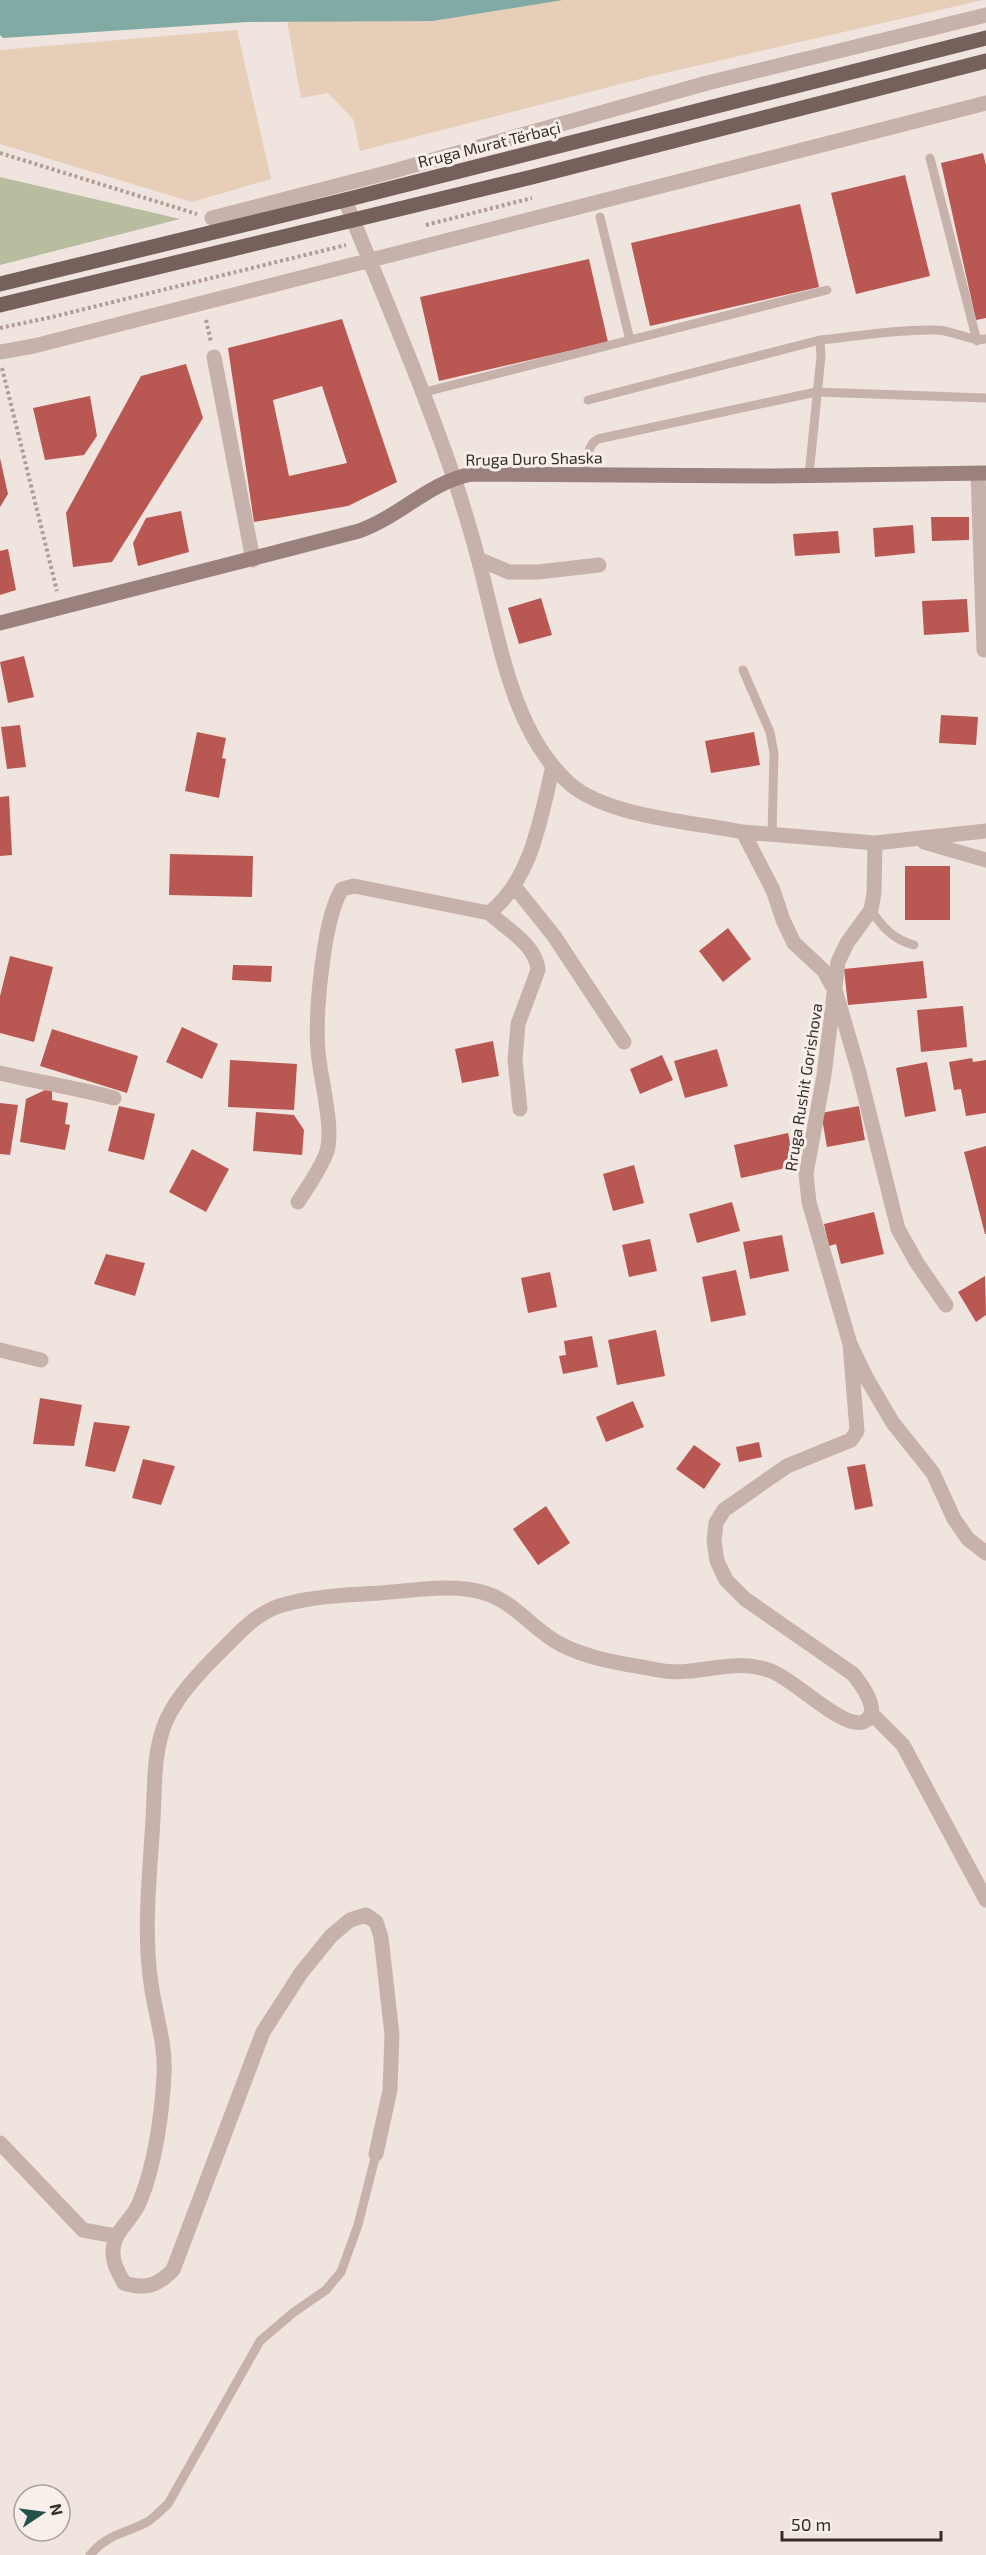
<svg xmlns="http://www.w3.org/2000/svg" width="986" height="2555" viewBox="0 0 986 2555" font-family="'Exo 2',sans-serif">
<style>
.green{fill:#b9bd9f}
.sand{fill:#e7ceb8}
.water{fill:#80aaa3}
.building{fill:#b95753;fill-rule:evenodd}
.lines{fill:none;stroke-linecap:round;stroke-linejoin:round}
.path{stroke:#b29c95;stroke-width:4;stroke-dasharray:3 3;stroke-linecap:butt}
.lane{stroke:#c7b2ab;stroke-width:9}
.street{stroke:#c7b2ab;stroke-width:15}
.secondary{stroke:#9a817d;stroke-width:15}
.primary{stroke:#75605c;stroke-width:15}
.labels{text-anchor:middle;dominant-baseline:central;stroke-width:6;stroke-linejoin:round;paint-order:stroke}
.street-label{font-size:16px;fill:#352b29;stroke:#f8efea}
</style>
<rect width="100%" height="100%" fill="#f0e4de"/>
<path class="green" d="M 0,177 L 180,219 L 0,265 Z"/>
<path class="sand" d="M 563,0 L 983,0 L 648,77 L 360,151 L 353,119 L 328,93 L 301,98 L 287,21 L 433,21 Z
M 237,30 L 271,179 L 192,202 L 0,144 L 0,50 Z"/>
<path class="water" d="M 0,0 L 563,0 L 433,21 L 247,22 L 3,38 L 0,35 Z"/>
<path class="building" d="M 983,153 L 986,165 L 986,318 L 976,320 L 941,163 Z
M 905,175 L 930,276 L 856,294 L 831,193 Z
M 800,204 L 819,287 L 650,326 L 631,243 Z
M 589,259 L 608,342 L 439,381 L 420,297 Z
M 342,319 L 397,482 L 348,506 L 254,522 L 228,348 ZM 322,386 L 347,463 L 289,476 L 273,400 Z
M 186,364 L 203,418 L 112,562 L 73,567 L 66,513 L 141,376 Z
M 90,396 L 97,436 L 84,455 L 45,460 L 33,408 Z
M 0,458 L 8,494 L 0,507 Z
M 181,511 L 189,552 L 138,566 L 133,543 L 146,518 Z
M 931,517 L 969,517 L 969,540 L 932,541 Z
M 913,525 L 915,553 L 875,557 L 873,528 Z
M 838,531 L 840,553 L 795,556 L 793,534 Z
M 8,549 L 16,590 L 0,595 L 0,551 Z
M 541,598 L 552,635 L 519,644 L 508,608 Z
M 967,599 L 969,632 L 924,635 L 922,601 Z
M 24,656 L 34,697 L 8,703 L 0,662 Z
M 941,715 L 978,717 L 976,745 L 939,743 Z
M 20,725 L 26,767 L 7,769 L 1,727 Z
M 197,732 L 226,738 L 222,758 L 226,759 L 219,798 L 185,791 Z
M 754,732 L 760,765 L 711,773 L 705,741 Z
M 9,796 L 12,855 L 0,856 L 0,797 Z
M 170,854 L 253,856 L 252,897 L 169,895 Z
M 905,866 L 950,866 L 950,920 L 905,920 Z
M 728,928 L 751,959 L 723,982 L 699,951 Z
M 10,956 L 53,967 L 34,1042 L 0,1033 L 0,996 Z
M 923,961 L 927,998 L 848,1005 L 844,969 Z
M 233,965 L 272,966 L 271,982 L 232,980 Z
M 963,1006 L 967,1047 L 921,1052 L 917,1010 Z
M 182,1027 L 218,1044 L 202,1079 L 166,1062 Z
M 52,1029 L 138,1056 L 127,1093 L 40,1066 Z
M 493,1041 L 499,1076 L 462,1083 L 455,1049 Z
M 717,1049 L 728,1086 L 685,1098 L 674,1061 Z
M 662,1055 L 673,1080 L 640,1094 L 630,1069 Z
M 972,1058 L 973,1062 L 986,1060 L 986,1113 L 966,1116 L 961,1089 L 954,1090 L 949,1062 Z
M 230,1060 L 297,1064 L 294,1110 L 228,1107 Z
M 927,1062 L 936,1111 L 905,1117 L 896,1068 Z
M 45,1090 L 52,1090 L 52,1100 L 68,1103 L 65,1124 L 70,1125 L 65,1150 L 20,1142 L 26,1099 Z
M 0,1103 L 18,1105 L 10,1155 L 0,1154 Z
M 119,1106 L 155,1114 L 144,1160 L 108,1151 Z
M 859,1106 L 865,1140 L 827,1147 L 821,1113 Z
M 256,1112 L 294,1115 L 304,1130 L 302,1155 L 253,1151 Z
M 788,1133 L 795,1166 L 741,1178 L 734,1145 Z
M 986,1146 L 986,1234 L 985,1234 L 964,1152 Z
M 192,1149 L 229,1169 L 206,1212 L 169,1192 Z
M 634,1165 L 644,1203 L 613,1211 L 603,1174 Z
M 732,1202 L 740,1231 L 697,1243 L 689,1214 Z
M 874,1212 L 884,1254 L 841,1264 L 836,1244 L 829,1246 L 824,1224 Z
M 782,1235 L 789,1271 L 750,1279 L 743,1242 Z
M 650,1239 L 657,1271 L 629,1277 L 622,1245 Z
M 106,1254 L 145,1263 L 135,1296 L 94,1284 Z
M 736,1270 L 746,1315 L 711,1322 L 702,1277 Z
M 550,1272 L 557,1307 L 528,1313 L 521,1278 Z
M 985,1276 L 986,1315 L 976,1322 L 958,1292 Z
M 656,1330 L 665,1376 L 617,1385 L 608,1340 Z
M 592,1336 L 598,1367 L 563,1374 L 559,1356 L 566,1355 L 564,1341 Z
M 40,1398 L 82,1405 L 74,1446 L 33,1444 Z
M 633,1401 L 644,1427 L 606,1442 L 596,1417 Z
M 94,1422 L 130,1426 L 115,1472 L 85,1466 Z
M 759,1442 L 762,1457 L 739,1462 L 736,1447 Z
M 694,1445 L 721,1464 L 704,1489 L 676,1469 Z
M 143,1459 L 175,1466 L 161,1505 L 132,1498 Z
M 865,1464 L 873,1506 L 855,1510 L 847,1467 Z
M 546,1506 L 570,1543 L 538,1565 L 513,1529 Z"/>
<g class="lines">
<path class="path" d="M 0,153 L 197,214
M 426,225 L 532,198
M 206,320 L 211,342
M 0,328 L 52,317 L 346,245
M 2,368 L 57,591"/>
<path class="lane" d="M 930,158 L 977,341
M 630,340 L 827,290
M 820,340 C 858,336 898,329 936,330 C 954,330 970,342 986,339
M 421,393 L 630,340 L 600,217
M 588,400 L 820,340 L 821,356 L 809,475
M 585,475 C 587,462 586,446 598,439 L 816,392 L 986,398
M 743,670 L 770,732 L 774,753 L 772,835
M 871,910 C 882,927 894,940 914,945
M 90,2555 C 108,2533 125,2534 147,2522 C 154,2518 161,2510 168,2504 L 260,2341 L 294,2312 L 326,2290 L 341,2272 L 358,2225 L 376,2154"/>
<path class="street" d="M 345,200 C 382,292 422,384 454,478 C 465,511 475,545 483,578 C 501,648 514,734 570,784 C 608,817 695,822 743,832 L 773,890 L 783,920 L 794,943 L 824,971 L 836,993 L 859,1072 L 898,1229 L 917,1263 L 946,1305
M 212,218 L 390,172 L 707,83 L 986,15
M 0,352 L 34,346 L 986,103
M 214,357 L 253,560
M 978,473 L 984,650
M 478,559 L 509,572 L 538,572 L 599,565
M 986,831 L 875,843 L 874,893 L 871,910 L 847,943 L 838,962 L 824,1075 L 806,1174 L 809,1202 L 850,1344 L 867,1379 L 893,1423 L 933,1473 L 954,1519 L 968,1539 L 986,1553
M 743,832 L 875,843
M 924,842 L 986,860
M 514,886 L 554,936 L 624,1042
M 489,913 C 506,928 537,946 538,970 L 518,1024 L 515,1060 L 520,1109
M 0,1073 C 38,1082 76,1088 114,1098
M 298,1202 C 308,1186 321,1169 327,1151 C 334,1127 320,1077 318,1051 C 315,1015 323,919 342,889 L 354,886 L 489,913 C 532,880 541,816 553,766
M 0,1350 L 41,1360
M 871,1713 L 903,1745 L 986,1900
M 0,2143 L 83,2230 L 116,2236
M 376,2154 L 390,2090 L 392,2035 L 381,1937 L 376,1922 L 366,1915 L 350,1920 L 331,1936 L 301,1973 L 263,2032 L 173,2270 C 158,2285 146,2290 124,2283 C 118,2272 112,2262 113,2250 C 114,2230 134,2219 140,2201 C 155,2165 162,2114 164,2075 C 166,2044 155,2014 151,1983 C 143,1930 150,1873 153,1819 C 155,1787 153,1751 166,1721 C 177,1696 200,1672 219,1653 C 239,1633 257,1611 286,1604 C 316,1596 348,1595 379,1593 C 412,1591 452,1583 485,1593 C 515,1602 535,1632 562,1645 C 591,1660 627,1664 658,1670 C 696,1678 731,1656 771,1671 C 794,1679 842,1729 863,1722 C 884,1714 861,1684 853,1674 L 745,1599 L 726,1580 L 717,1561 L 714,1541 L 716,1523 L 724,1510 L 787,1466 L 851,1440 L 857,1431 L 850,1344"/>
<path class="secondary" d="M 0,623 L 359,531 C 401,516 429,482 472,474 L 774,476 L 986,473"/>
<path class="primary" d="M 0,284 L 345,200 L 986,38
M 0,305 L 532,177 L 986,61"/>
</g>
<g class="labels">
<g class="street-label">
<text transform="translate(489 144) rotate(-14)">Rruga Murat Tërbaçi</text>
<text transform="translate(534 458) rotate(-1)">Rruga Duro Shaska</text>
<text transform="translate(803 1087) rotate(-81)">Rruga Rushit Gorishova</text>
</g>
</g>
<g transform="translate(42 2513) rotate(77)"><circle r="28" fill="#f8efea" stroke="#aaa19d" stroke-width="1.5"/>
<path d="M0-4.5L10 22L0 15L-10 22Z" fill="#23524c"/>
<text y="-9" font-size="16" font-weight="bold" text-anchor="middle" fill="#352b29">N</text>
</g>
<path d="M782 2531v9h159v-9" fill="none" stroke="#352b29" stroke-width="3"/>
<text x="791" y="2531" font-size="18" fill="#352b29" stroke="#f8efea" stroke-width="4.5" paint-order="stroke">50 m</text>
</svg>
